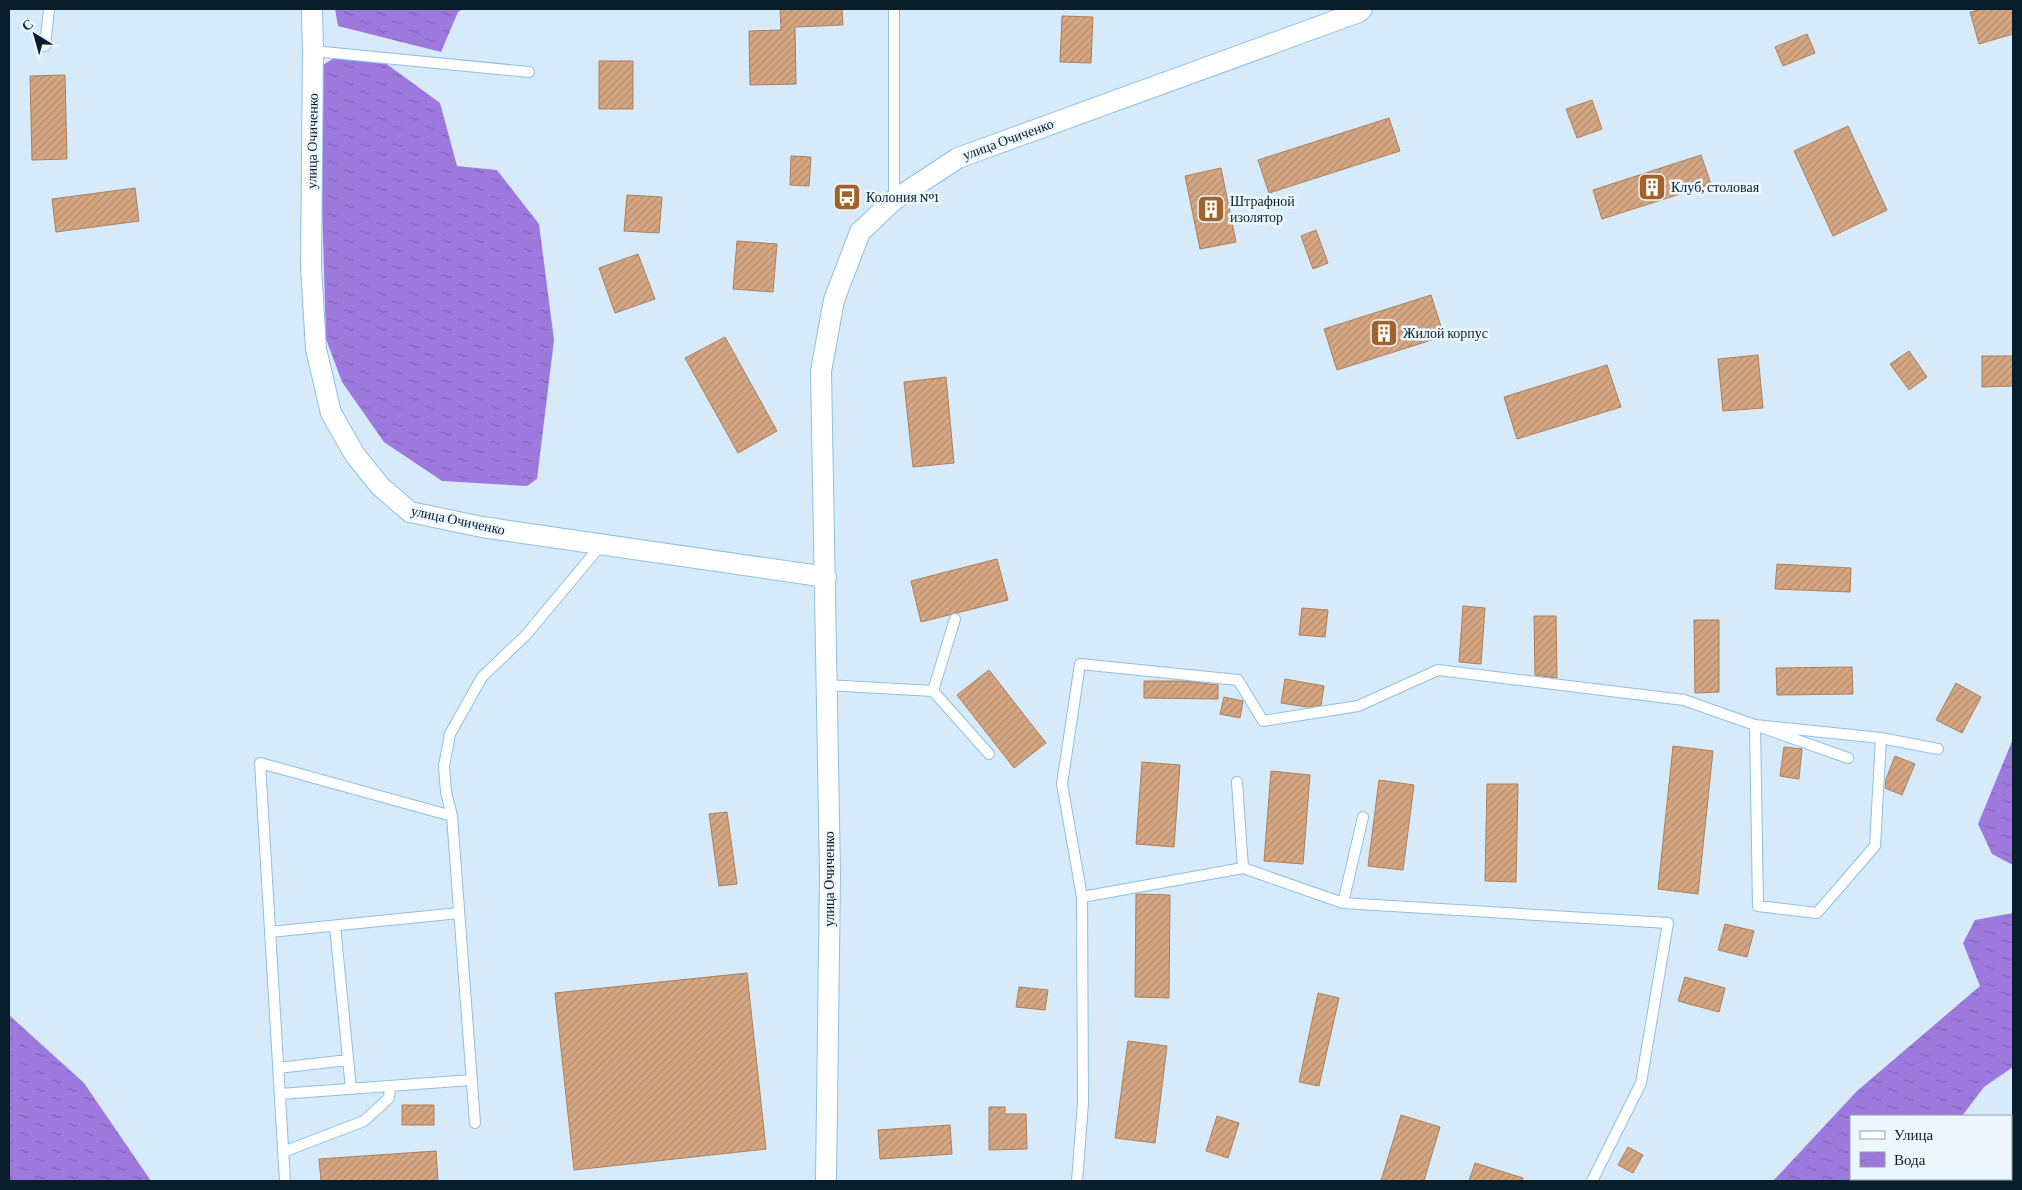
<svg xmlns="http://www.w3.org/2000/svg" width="2022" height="1190" viewBox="0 0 2022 1190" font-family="'Crimson Pro',serif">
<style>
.water{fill:url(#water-ripples)}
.building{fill:url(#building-hatch);stroke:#ac805d}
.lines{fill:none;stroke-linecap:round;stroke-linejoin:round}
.lane-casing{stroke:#8dc1e4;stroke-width:12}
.street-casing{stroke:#8dc1e4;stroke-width:22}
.lane{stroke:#fff;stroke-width:10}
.street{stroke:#fff;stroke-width:20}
.labels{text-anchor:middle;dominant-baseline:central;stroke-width:5;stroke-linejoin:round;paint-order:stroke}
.street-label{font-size:14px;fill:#091e2b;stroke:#ebf6fd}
.poi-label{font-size:14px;fill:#091e2b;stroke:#ebf6fd;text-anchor:start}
</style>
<defs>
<pattern id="water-ripples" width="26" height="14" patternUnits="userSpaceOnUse" patternTransform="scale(1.25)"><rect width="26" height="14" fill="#9d79dd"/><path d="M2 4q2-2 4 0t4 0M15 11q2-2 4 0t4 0" fill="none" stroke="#7e63b3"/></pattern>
<pattern id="building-hatch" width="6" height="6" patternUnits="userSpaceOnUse" patternTransform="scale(1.25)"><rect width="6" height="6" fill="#d5a682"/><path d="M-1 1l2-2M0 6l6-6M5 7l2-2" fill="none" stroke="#b68e70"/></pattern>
</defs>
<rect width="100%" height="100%" fill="#d6eaf9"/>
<path class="water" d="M 335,9 L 463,9 L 458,12 L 441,52 L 338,26 Z
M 336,57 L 377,57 L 440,103 L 457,166 L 497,170 L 539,224 L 554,340 L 537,479 L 527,486 L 442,481 L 384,442 L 342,382 L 326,339 L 318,68 Z
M 2013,739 L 2013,864 L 2011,864 L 1992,854 L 1978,824 Z
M 2013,913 L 2013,1067 L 1984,1087 L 1962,1116 L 1851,1116 L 1851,1179 L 1915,1179 L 1913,1181 L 1773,1181 L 1857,1091 L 1980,986 L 1963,943 L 1975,920 Z
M 9,1015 L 84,1083 L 151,1181 L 9,1181 Z"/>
<path class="building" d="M 780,9 L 842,9 L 843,25 L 795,27 L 796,84 L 750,85 L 749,31 L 781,30 Z
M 1984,9 L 2013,9 L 2013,34 L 1979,44 L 1970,12 Z
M 1062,16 L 1093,17 L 1091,63 L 1060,62 Z
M 1807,34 L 1815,53 L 1783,66 L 1775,47 Z
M 599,61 L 633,61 L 633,109 L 599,109 Z
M 65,75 L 67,159 L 32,160 L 30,76 Z
M 1592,100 L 1602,129 L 1577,138 L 1566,109 Z
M 1389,118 L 1400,151 L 1269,193 L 1258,160 Z
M 1848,126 L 1887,210 L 1833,236 L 1794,151 Z
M 1701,155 L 1711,184 L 1602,219 L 1593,190 Z
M 791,156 L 811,157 L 809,186 L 790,185 Z
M 1221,168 L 1236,242 L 1200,249 L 1185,176 Z
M 135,188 L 139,221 L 56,232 L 52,199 Z
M 627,195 L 662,197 L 659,233 L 624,231 Z
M 1316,230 L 1328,263 L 1313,269 L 1301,236 Z
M 737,241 L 777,244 L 773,292 L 733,289 Z
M 638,254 L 655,299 L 615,313 L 599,268 Z
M 1431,295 L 1444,336 L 1337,370 L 1324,329 Z
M 725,337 L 777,431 L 738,453 L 685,358 Z
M 1909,351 L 1927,377 L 1909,390 L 1890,364 Z
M 1758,355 L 1763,408 L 1723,411 L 1718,359 Z
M 1982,356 L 2013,356 L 2013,386 L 1982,387 Z
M 1607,365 L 1621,407 L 1517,439 L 1504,397 Z
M 946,377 L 954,463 L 913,467 L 904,382 Z
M 997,559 L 1008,600 L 921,622 L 911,581 Z
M 1777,564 L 1851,568 L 1850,592 L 1775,589 Z
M 1463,606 L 1485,608 L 1481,664 L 1459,662 Z
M 1302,608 L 1328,610 L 1325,637 L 1299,635 Z
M 1534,616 L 1556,616 L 1557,678 L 1535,675 Z
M 1694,620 L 1719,620 L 1719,692 L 1695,693 Z
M 1852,667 L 1853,694 L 1777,695 L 1776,668 Z
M 989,670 L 1046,743 L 1014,768 L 957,695 Z
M 1285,679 L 1324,686 L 1321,705 L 1307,707 L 1281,703 Z
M 1144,681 L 1183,681 L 1218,685 L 1218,699 L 1144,698 Z
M 1956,683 L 1981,697 L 1962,733 L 1936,720 Z
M 1224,697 L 1243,701 L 1240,718 L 1220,714 Z
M 1673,746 L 1713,751 L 1698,894 L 1658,889 Z
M 1784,747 L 1802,749 L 1799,779 L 1780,776 Z
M 1895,756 L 1915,764 L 1902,795 L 1885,788 L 1886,779 Z
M 1142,762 L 1180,765 L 1174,847 L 1136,844 Z
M 1271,771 L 1310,775 L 1303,864 L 1264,861 Z
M 1379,780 L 1414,785 L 1403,870 L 1368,866 Z
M 1487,784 L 1518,784 L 1516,882 L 1485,881 Z
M 727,812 L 737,884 L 719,886 L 709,814 Z
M 1136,894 L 1170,895 L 1169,998 L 1135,997 Z
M 1725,924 L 1754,931 L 1747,957 L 1718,950 Z
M 747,973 L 766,1149 L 574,1170 L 555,993 Z
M 1685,977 L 1725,988 L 1719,1012 L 1678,1001 Z
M 1019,987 L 1048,990 L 1045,1010 L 1016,1007 Z
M 1318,993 L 1339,998 L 1319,1086 L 1299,1082 Z
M 1128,1041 L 1167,1046 L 1155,1143 L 1115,1138 Z
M 402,1105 L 434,1105 L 434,1125 L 402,1125 Z
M 989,1107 L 1005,1107 L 1005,1114 L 1026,1114 L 1027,1149 L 989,1150 Z
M 1401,1115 L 1440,1127 L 1424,1181 L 1381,1181 Z
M 1217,1116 L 1239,1123 L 1228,1158 L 1206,1151 Z
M 950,1125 L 952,1154 L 880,1159 L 878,1130 Z
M 1628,1147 L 1643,1155 L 1633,1173 L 1618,1165 Z
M 436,1151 L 438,1181 L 321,1181 L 319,1159 Z
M 1475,1163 L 1523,1178 L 1522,1181 L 1469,1181 Z"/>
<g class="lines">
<g class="lane-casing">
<path id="lane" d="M 45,46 L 49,9
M 313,51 L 529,72
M 894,200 L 894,9
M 826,685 L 933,691 L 989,754
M 933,691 L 955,619
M 1755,725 L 1881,738 L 1875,846 L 1817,913 L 1758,906 Z
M 1881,738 L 1938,749
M 452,816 L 446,792 L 444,766 L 450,734 L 482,677 L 526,635 L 602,544
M 1243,868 L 1343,903 L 1363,817
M 1082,897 L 1243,868 L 1237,782
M 1343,903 L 1668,923 L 1641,1083 L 1592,1181
M 335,926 L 351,1089
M 270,932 L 459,913
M 278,1068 L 348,1060
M 280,1094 L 471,1080
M 283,1152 L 364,1121 L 389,1098 L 390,1086
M 285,1181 L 260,763 L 452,816 L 475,1123
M 1077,1181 L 1083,1103 L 1082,897 L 1062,784 L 1080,664 L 1238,680 L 1263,721 L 1358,706 L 1438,670 L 1684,700 L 1848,758"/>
</g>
<g class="street-casing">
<path id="street" d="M 312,9 L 313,51 L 311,267 L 316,349 L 331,413 L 355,455 L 380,486 L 410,512 L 482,527 L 826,577
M 826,1181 L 830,874 L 821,371 L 834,300 L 860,232 L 894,200 L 958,158 L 1359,12 L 1362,9"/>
</g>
<use href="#lane" class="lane"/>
<use href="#street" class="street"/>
</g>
<defs>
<g id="building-square" transform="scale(1.4375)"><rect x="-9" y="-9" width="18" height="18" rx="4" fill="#a2632b" stroke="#ebf6fd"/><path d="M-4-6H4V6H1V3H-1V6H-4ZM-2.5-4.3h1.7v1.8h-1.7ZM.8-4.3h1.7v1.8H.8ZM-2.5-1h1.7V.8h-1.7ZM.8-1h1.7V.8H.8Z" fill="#fff"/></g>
<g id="bus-square" transform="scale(1.4375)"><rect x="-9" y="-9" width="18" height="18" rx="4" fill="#a2632b" stroke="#ebf6fd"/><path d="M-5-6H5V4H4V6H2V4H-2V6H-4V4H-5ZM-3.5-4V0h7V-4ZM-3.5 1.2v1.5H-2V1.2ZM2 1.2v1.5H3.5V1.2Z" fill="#fff"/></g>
</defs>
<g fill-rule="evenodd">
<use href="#building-square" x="1652" y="187"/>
<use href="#bus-square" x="847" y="197"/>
<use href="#building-square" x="1211" y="209"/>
<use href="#building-square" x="1384" y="333"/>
</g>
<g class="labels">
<g class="street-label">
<text transform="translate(1008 139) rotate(-20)">улица Очиченко</text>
<text transform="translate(312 141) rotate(-89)">улица Очиченко</text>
<text transform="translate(458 520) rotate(12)">улица Очиченко</text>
<text transform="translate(829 879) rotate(-90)">улица Очиченко</text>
</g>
<g class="poi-label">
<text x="1671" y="187">Клуб, столовая</text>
<text x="866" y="197">Колония №1</text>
<text x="1230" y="201">Штрафной<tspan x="1230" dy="16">изолятор</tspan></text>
<text x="1403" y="333">Жилой корпус</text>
</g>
</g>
<rect width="2022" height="1190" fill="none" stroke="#091e2b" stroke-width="20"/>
<rect x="1850" y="1115" width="162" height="65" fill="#ebf6fd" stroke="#91a0a9"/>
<rect x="1860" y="1131" width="25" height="8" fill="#ffffff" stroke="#91a0a9"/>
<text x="1894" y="1140" font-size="15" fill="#091e2b">Улица</text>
<rect x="1860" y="1152" width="25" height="15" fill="url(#water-ripples)" stroke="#91a0a9"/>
<text x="1894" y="1165" font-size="15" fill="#091e2b">Вода</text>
<g transform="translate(35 35) rotate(323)" stroke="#ebf6fd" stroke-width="4" paint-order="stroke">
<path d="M0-4L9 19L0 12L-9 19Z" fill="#091e2b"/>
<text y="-8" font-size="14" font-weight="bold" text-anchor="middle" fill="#091e2b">С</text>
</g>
</svg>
